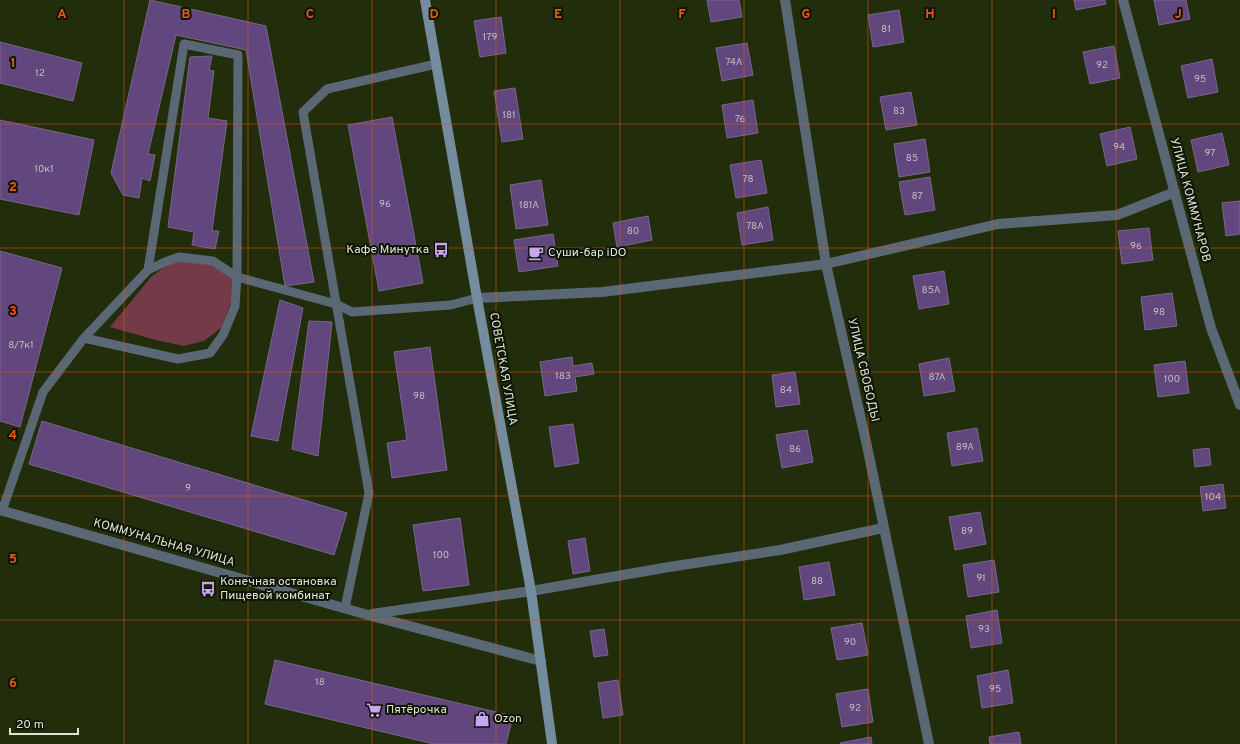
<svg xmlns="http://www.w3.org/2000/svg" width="1240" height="744" viewBox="0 0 1240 744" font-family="Overpass,sans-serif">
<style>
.green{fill:#753a48}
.building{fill:#62467e;stroke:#77678a}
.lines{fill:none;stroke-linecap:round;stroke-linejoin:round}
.service{stroke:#5a6774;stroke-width:9}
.minor{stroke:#5a6774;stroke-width:10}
.secondary{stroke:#758b9e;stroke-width:10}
.grid{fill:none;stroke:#e8590c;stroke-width:1;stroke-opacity:0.55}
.labels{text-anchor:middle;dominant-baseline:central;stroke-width:4;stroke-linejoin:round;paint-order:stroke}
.number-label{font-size:10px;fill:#bfbfbe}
.street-label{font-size:12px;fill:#dee7d3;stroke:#0e1406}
.poi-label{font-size:12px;fill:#dee7d3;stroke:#0e1406;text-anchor:start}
.grid-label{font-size:13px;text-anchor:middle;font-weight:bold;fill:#e8590c;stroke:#0e1406;stroke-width:4;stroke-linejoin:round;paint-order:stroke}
</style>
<rect width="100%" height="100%" fill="#222d0c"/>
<path class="green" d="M 179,261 L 203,262 L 225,271 L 235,283 L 233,297 L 221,328 L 204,341 L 184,346 L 156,340 L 110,327 L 151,277 L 163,268 Z"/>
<path class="building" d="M 150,0 L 266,26 L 314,282 L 285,286 L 246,50 L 176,35 L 148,154 L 155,155 L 150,181 L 142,178 L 139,198 L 123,195 L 111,173 Z
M 707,0 L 739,0 L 742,17 L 711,22 Z
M 1074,0 L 1105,0 L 1106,4 L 1076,10 Z
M 1154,0 L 1186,0 L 1190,19 L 1159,25 Z
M 899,10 L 904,42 L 873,47 L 868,15 Z
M 501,17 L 506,53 L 480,57 L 474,21 Z
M 0,42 L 82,63 L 73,101 L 0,83 Z
M 747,43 L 753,75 L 722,81 L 716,48 Z
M 1114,46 L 1120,78 L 1090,84 L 1083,52 Z
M 212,56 L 209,70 L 214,71 L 208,118 L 227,121 L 212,231 L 219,231 L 215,249 L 192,245 L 194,232 L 168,227 L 190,57 Z
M 1212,59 L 1218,92 L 1188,98 L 1181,66 Z
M 515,88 L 523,139 L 502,142 L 494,91 Z
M 911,92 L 917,125 L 886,130 L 880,97 Z
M 753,100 L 758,133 L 727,138 L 722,105 Z
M 392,117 L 423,283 L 379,291 L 348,125 Z
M 0,120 L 94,140 L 79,215 L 0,199 Z
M 1130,127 L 1137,159 L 1107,166 L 1100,134 Z
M 1222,133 L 1229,165 L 1198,172 L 1191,140 Z
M 925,139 L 930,172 L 899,177 L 894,144 Z
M 761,160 L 767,193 L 736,198 L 730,165 Z
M 930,177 L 935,210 L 905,215 L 899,182 Z
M 541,180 L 548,225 L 516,229 L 510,185 Z
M 1240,201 L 1240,234 L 1226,236 L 1222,203 Z
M 768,207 L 773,240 L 742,245 L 737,213 Z
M 648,216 L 652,240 L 617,247 L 613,223 Z
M 1149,228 L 1153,260 L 1122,264 L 1118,231 Z
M 553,234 L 558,266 L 519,272 L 514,240 Z
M 0,251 L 62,268 L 20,427 L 0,421 Z
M 944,271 L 949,304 L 919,309 L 913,276 Z
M 1172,293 L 1177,326 L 1145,330 L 1141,297 Z
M 280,300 L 303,308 L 278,441 L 251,436 Z
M 309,321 L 332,322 L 318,456 L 292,449 Z
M 430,347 L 447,470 L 392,478 L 387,443 L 407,440 L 394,352 Z
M 572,357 L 573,366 L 592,363 L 594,374 L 575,377 L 577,391 L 545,396 L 540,362 Z
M 949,358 L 955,391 L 924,396 L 919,364 Z
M 1185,361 L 1189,393 L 1158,397 L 1154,365 Z
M 795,372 L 800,404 L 776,407 L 772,375 Z
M 42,421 L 347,513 L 334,555 L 29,464 Z
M 573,424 L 579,463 L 555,467 L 549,427 Z
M 977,428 L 983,461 L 952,466 L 947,433 Z
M 807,430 L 813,462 L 782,468 L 776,435 Z
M 1209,448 L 1211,465 L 1195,467 L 1193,450 Z
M 1223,484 L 1226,508 L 1203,511 L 1200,487 Z
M 980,512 L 986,544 L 955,550 L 949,517 Z
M 460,518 L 469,585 L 423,591 L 413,525 Z
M 585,538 L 590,571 L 573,574 L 568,541 Z
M 994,560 L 999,592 L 968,597 L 963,565 Z
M 829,562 L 835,595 L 804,600 L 799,567 Z
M 997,610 L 1002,643 L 971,648 L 966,616 Z
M 862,623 L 868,655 L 837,660 L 831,628 Z
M 604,629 L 608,655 L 594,657 L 590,631 Z
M 275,660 L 513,716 L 506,744 L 434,744 L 265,704 Z
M 1008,670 L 1013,703 L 982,708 L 977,676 Z
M 618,680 L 623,715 L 603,718 L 598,683 Z
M 868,689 L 873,722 L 842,727 L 836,694 Z
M 1019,732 L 1021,744 L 990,744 L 989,737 Z
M 871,737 L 872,744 L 840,744 L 840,743 Z"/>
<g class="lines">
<path class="service" d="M 84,338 L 178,359 L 210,353 L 223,335 L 235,306 L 237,277 L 238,55 L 184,44 L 148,270
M 2,511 L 43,392 L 84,338 L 148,270 L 165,262 L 179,257 L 213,261 L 237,277 L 336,304 L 352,312 L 451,305 L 477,298
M 345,608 L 369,493 L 303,112 L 327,89 L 436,64"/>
<path class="minor" d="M 785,0 L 826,264 L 867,446 L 929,744
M 1123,0 L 1211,328 L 1240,405
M 477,298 L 602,292 L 826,264 L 998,224 L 1117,215 L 1175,192
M 0,510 L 368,615 L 541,661
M 372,614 L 531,591 L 669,567 L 780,550 L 883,528"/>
<path class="secondary" d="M 425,0 L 477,298 L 531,591 L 552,744"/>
</g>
<path class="grid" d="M 124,0 L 124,744M 248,0 L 248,744M 372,0 L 372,744M 496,0 L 496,744M 620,0 L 620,744M 744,0 L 744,744M 868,0 L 868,744M 992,0 L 992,744M 1116,0 L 1116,744M 0,124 L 1240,124M 0,248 L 1240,248M 0,372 L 1240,372M 0,496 L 1240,496M 0,620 L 1240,620"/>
<defs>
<g id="bus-bare" transform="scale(1.2)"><path d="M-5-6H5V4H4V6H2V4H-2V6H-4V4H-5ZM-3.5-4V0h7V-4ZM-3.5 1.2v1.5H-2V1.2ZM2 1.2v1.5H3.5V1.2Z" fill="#c8a5ee" stroke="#0e1406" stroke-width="2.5" paint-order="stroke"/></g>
<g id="cafe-bare" transform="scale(1.2)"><path d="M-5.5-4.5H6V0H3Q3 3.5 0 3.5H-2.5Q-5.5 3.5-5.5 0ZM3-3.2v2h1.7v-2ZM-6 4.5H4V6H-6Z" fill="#c8a5ee" stroke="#0e1406" stroke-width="2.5" paint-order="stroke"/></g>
<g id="supermarket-bare" transform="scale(1.2)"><path d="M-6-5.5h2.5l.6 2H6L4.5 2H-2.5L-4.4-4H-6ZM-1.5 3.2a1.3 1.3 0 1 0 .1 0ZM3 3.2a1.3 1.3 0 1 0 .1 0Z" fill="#c8a5ee" stroke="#0e1406" stroke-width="2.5" paint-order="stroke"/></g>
<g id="shop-bare" transform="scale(1.2)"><path d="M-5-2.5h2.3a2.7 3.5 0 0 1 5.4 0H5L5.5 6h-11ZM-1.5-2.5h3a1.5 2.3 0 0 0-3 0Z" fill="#c8a5ee" stroke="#0e1406" stroke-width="2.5" paint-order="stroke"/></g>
</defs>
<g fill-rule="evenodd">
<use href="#bus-bare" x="441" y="250"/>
<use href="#cafe-bare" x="536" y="253"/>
<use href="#bus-bare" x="208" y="589"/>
<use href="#supermarket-bare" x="374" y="710"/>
<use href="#shop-bare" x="482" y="719"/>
</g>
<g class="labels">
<g class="number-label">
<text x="886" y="29">81</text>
<text x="490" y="37">179</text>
<text x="734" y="62">74А</text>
<text x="1102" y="65">92</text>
<text x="40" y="73">12</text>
<text x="1200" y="79">95</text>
<text x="899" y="111">83</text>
<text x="509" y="115">181</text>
<text x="740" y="119">76</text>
<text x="1119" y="147">94</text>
<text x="1210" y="153">97</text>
<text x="912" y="158">85</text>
<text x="44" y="169">10к1</text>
<text x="748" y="179">78</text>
<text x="917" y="196">87</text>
<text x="385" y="204">96</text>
<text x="529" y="205">181А</text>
<text x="755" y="226">78А</text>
<text x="633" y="231">80</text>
<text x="1136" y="246">96</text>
<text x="931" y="290">85А</text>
<text x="1159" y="312">98</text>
<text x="21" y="345">8/7к1</text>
<text x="563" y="376">183</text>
<text x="937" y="377">87А</text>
<text x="1172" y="379">100</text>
<text x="786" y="390">84</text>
<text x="419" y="396">98</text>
<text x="965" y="447">89А</text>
<text x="795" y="449">86</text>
<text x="188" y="488">9</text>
<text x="1213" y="497">104</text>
<text x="967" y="531">89</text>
<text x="441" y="555">100</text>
<text x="981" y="578">91</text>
<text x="817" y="581">88</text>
<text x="984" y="629">93</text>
<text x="850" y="642">90</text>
<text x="320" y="682">18</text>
<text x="995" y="689">95</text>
<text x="855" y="708">92</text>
</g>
<g class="street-label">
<text transform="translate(1190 200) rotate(75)">УЛИЦА КОММУНАРОВ</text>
<text transform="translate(503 369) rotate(80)">СОВЕТСКАЯ УЛИЦА</text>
<text transform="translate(863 370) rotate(77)">УЛИЦА СВОБОДЫ</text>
<text transform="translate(164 543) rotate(16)">КОММУНАЛЬНАЯ УЛИЦА</text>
</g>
<g class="poi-label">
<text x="429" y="250" text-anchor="end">Кафе Минутка</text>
<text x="548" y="253">Суши-бар iDO</text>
<text x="220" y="582">Конечная остановка<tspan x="220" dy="14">Пищевой комбинат</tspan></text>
<text x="386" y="710">Пятёрочка</text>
<text x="494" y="719">Ozon</text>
</g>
</g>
<g class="grid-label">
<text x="62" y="18">A</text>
<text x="186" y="18">B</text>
<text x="310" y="18">C</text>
<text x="434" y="18">D</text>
<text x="558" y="18">E</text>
<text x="682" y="18">F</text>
<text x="806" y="18">G</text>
<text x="930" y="18">H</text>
<text x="1054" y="18">I</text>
<text x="1178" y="18">J</text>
<text x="13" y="67">1</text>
<text x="13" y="191">2</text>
<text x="13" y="315">3</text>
<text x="13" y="439">4</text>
<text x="13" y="563">5</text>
<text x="13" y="687">6</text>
</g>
<path d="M10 728v6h68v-6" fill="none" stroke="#dee7d3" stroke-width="2"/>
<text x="16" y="728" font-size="12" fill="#dee7d3" stroke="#0e1406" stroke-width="3" paint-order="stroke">20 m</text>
</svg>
